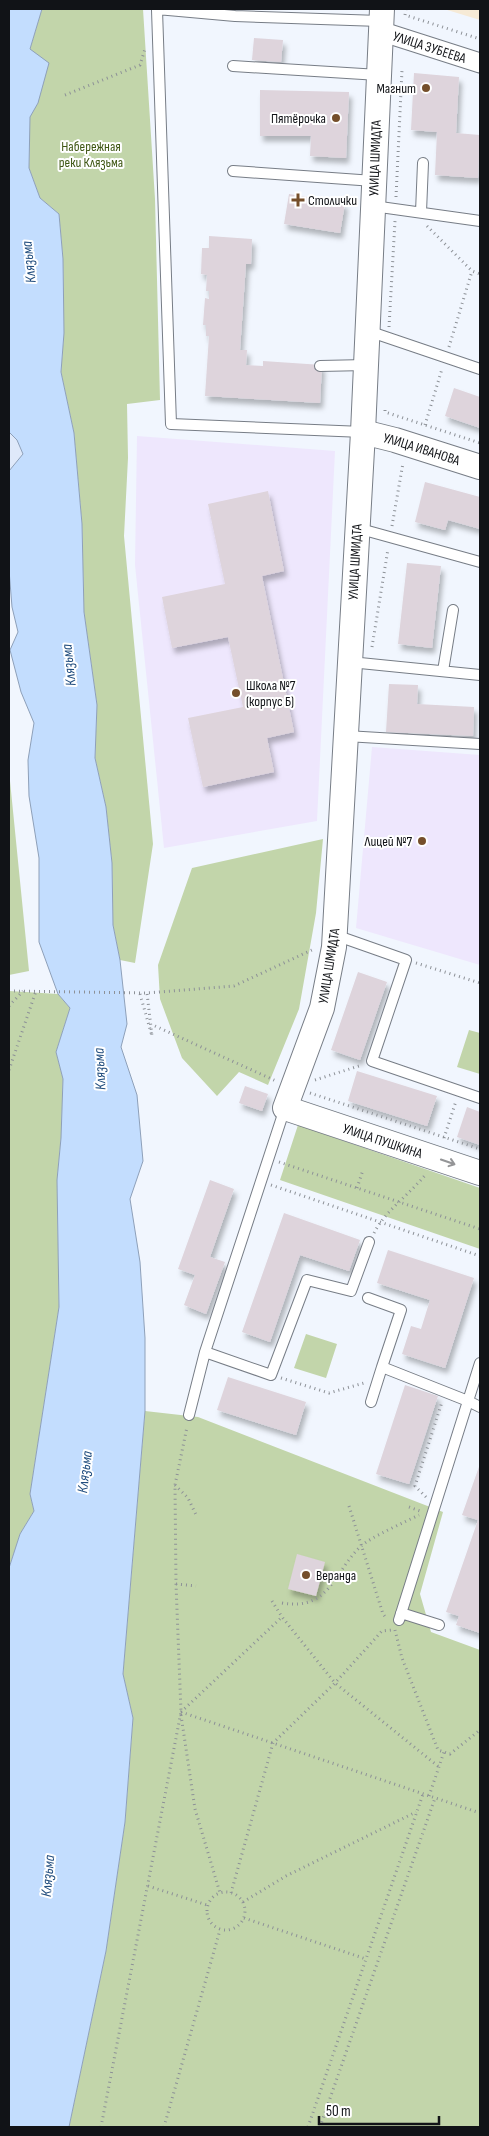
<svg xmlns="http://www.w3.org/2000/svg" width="489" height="2136" viewBox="0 0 489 2136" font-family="'Sofia Sans Condensed',sans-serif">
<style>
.built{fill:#dfe9fa}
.education{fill:#eee7fd}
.medical{fill:#f6ead6}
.green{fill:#c2d5aa}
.water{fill:#c3ddfe;stroke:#8ea0b9}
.building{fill:#ded4dc;filter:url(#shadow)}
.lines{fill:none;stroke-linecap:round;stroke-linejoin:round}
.service-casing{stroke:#777d86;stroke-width:12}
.minor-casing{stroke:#777d86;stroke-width:21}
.tertiary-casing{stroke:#777d86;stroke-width:26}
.path{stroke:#8d9197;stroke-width:3;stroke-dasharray:1 4;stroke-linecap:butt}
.service{stroke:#fff;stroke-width:10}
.minor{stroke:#fff;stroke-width:19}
.tertiary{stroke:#fff;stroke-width:24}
.oneway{stroke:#949597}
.poi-dot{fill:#754f2b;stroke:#fff;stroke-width:2}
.labels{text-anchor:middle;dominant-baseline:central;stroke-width:4;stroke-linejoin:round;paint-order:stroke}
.street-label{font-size:14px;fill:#111317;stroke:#fff}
.poi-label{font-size:14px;fill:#111317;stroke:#fff;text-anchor:end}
.park-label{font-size:14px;fill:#3f5714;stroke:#fff}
.water-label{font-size:15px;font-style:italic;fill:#224e7f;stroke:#fff}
</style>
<defs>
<filter id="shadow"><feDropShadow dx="3" dy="5.5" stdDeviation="2.5" flood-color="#0004"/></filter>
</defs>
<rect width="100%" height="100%" fill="#f1f6fe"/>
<path class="built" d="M 9,432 L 17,440 L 23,454 L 9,471 Z"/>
<path class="education" d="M 137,436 L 335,451 L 317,821 L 164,848 L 135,565 Z
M 372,747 L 480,755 L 480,965 L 356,928 Z"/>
<path class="medical" d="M 444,9 L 480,9 L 480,20 Z"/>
<path class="green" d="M 42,9 L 143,9 L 155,199 L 160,400 L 127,404 L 128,458 L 124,536 L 153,844 L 135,963 L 120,960 L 113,925 L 112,863 L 106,807 L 95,758 L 97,705 L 84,612 L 82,524 L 74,433 L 61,372 L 64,333 L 63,259 L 59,214 L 40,198 L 29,168 L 30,116 L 38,103 L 30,49 Z
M 9,771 L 29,971 L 9,975 Z
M 323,839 L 316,913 L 299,1009 L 268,1085 L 239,1072 L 217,1096 L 182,1058 L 160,999 L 158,965 L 192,868 Z
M 9,991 L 58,994 L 70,1008 L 56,1052 L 63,1079 L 61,1138 L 57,1180 L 59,1307 L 30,1494 L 34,1511 L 20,1534 L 9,1568 Z
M 469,1030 L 480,1033 L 480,1074 L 457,1067 Z
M 298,1125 L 480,1188 L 480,1249 L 280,1180 Z
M 306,1334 L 337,1344 L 326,1378 L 294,1368 Z
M 145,1411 L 198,1417 L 443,1512 L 420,1594 L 431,1632 L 480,1650 L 480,2127 L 69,2127 L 106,1951 L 125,1822 L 133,1718 L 123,1674 Z"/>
<path class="water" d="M 9,9 L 42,9 L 30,49 L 49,63 L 38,103 L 30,117 L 29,168 L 40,198 L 59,214 L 63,259 L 64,333 L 61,372 L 74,433 L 82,524 L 84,612 L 97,705 L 95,758 L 106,807 L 112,863 L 113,925 L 120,960 L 127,1024 L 121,1047 L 137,1095 L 143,1161 L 130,1199 L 140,1262 L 145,1338 L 145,1411 L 123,1674 L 133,1718 L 125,1822 L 106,1951 L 69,2127 L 9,2127 L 9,1568 L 20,1534 L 34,1511 L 30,1494 L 59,1307 L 57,1180 L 61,1138 L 63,1079 L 56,1052 L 70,1008 L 58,994 L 39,942 L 39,858 L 29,796 L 28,760 L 34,723 L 21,692 L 10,650 L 18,632 L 12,607 L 9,570 L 9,471 L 23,454 L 17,440 L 9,432 Z"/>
<path class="building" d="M 254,38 L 283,40 L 281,62 L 252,60 Z
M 414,73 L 459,77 L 456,133 L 480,135 L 478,178 L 435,175 L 437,132 L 411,130 Z
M 260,90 L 349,92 L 346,158 L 310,156 L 311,136 L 260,136 Z
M 289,194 L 345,203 L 340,233 L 284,224 Z
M 209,236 L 252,239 L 251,264 L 246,264 L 240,350 L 247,350 L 246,365 L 263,366 L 263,361 L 322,365 L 320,403 L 205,396 L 209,336 L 206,336 L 206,325 L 203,325 L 205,298 L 209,299 L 209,291 L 206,291 L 207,275 L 201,274 L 202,248 L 209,248 Z
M 454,388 L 480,397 L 480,428 L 445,416 Z
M 425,482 L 480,497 L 480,529 L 448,520 L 445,530 L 415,522 Z
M 268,491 L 284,571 L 262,576 L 294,732 L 267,738 L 274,772 L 203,787 L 188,718 L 243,707 L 228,637 L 172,648 L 162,597 L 225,584 L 208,504 Z
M 407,563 L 441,566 L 432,648 L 398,644 Z
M 389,684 L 418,685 L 417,704 L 474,707 L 473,736 L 386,732 Z
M 358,972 L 387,982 L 360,1060 L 331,1050 Z
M 357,1071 L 437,1096 L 427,1126 L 348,1101 Z
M 245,1086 L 268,1094 L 262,1111 L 239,1103 Z
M 467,1107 L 480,1112 L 480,1145 L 457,1137 Z
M 210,1180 L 234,1189 L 210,1257 L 225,1262 L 206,1314 L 184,1305 L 195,1275 L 178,1269 Z
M 284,1213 L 360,1240 L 349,1271 L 300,1255 L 270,1342 L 242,1332 Z
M 388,1250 L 474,1278 L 445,1368 L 402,1354 L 411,1326 L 421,1329 L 430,1300 L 377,1283 Z
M 228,1377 L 306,1402 L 296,1435 L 217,1410 Z
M 405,1385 L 438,1396 L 409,1484 L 376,1474 Z
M 480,1464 L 480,1633 L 456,1625 L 459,1616 L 446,1612 L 478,1520 L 462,1515 Z
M 297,1554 L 325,1562 L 316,1596 L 288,1589 Z"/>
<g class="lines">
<g class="service-casing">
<path id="service" d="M 157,9 L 235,16 L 380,21
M 157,10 L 171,424 L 363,432
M 233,66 L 379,75
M 233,171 L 374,181
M 373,206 L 480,221
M 421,212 L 423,163
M 368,331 L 480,369
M 320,366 L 366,365
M 357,528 L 480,562
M 350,662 L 480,675
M 443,671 L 453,610
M 346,736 L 480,744
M 335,935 L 406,960 L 372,1061 L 480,1098
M 368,1298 L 401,1310 L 382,1367 L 468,1401 L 480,1407
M 205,1352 L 271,1375 L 307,1280 L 351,1291 L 369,1242
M 371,1402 L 382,1367
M 189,1415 L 205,1352 L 285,1108
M 401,1613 L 439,1625
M 399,1620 L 480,1363"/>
</g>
<g class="minor-casing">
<g id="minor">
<path id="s1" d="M 380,31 L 480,63"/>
</g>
</g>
<g class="tertiary-casing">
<g id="tertiary">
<path id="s2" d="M 382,9 L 363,432 L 334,947 L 322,1008 L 285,1108 L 480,1173"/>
<path id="s3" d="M 363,432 L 395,440 L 480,467"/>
</g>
</g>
<path class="path" d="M 406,9 L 405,15 L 480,39
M 65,95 L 140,65 L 145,49
M 396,197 L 402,70
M 427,226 L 472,271 L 480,274
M 389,327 L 395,221
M 449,347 L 472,271
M 385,410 L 385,412 L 480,443
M 425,425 L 442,369
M 392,526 L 403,463
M 372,647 L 388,549
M 416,963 L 480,983
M 9,991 L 147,993 L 234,986 L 314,949
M 140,994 L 152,1036 L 147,993
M 9,1006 L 23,991
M 155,1026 L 276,1081
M 9,1070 L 36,991
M 315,1080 L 362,1065
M 310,1093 L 480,1149
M 444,1138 L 456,1101
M 279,1162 L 480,1229
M 271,1185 L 480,1256
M 357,1188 L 363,1170
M 374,1233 C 385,1211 410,1194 426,1174
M 281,1378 L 329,1393 L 364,1383
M 175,1485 L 188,1498 L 197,1517
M 426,1497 L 415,1486 L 442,1402
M 349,1506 L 383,1614 L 387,1619
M 409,1507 L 420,1511
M 176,1584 L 196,1586
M 272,1601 L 282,1617 L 335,1683 L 439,1767
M 282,1603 C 330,1611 333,1573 361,1546 C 371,1537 405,1522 419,1515
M 395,1630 L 402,1658 L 438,1750 L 450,1754 L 480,1730
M 181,1712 L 480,1813
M 181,1712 L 282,1617
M 181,1715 L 195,1809 L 220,1893
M 429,1796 L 444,1752
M 148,1886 L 207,1905
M207 1911a19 19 0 1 1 38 0a19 19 0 1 1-38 0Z
M 231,1893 L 273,1743 L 335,1683 L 382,1631 L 392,1630
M 243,1902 L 286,1876 L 416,1812
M 244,1918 L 366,1959
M 101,2127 L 181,1712 L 176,1584 L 175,1485 L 187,1427
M 164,2127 L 220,1930
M 308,2127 L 423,1794
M 320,2127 L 435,1798"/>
<use href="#service" class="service"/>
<use href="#minor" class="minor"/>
<use href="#tertiary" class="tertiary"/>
</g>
<defs><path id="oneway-shaft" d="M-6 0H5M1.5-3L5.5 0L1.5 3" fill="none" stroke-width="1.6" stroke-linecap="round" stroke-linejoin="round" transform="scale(1.25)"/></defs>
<use class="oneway" href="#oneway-shaft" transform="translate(448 1162) rotate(19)"/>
<g class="poi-dot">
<circle cx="426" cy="88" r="5"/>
<circle cx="336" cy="118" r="5"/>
<path d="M295.5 192.5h5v5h5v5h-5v5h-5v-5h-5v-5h5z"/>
<circle cx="236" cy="693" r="5"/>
<circle cx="422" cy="841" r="5"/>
<circle cx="306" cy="1575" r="5"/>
</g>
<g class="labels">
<g class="street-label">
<text stroke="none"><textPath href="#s1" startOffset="52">УЛИЦА ЗУБЕЕВА</textPath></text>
<text transform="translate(375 158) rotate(-88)">УЛИЦА ШМИДТА</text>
<text stroke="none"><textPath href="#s3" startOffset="61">УЛИЦА ИВАНОВА</textPath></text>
<text transform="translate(355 562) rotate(-87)">УЛИЦА ШМИДТА</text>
<text transform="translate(329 966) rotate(-81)">УЛИЦА ШМИДТА</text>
<text stroke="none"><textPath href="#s2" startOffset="1211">УЛИЦА ПУШКИНА</textPath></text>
</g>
<g class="poi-label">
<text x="416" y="88">Магнит</text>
<text x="326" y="118">Пятёрочка</text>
<text x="308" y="200" text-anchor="start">Столички</text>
<text x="246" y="685" text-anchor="start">Школа №7<tspan x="246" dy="16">(корпус Б)</tspan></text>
<text x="412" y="841">Лицей №7</text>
<text x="316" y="1575" text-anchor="start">Веранда</text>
</g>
<g class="park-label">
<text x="91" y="146">Набережная<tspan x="91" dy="16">реки Клязьма</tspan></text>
</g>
<g class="water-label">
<text transform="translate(29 262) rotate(-96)">Клязьма</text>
<text transform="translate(69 665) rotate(-96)">Клязьма</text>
<text transform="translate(100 1069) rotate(-93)">Клязьма</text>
<text transform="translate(85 1472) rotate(-83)">Клязьма</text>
<text transform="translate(48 1876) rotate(-85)">Клязьма</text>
</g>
</g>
<rect width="489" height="2136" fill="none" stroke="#111317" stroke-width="20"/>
<path d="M319 2116v8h120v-8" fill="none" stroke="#111317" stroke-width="2.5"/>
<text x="326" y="2116" font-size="15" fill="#111317" stroke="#ffffff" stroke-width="4" paint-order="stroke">50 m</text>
</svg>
